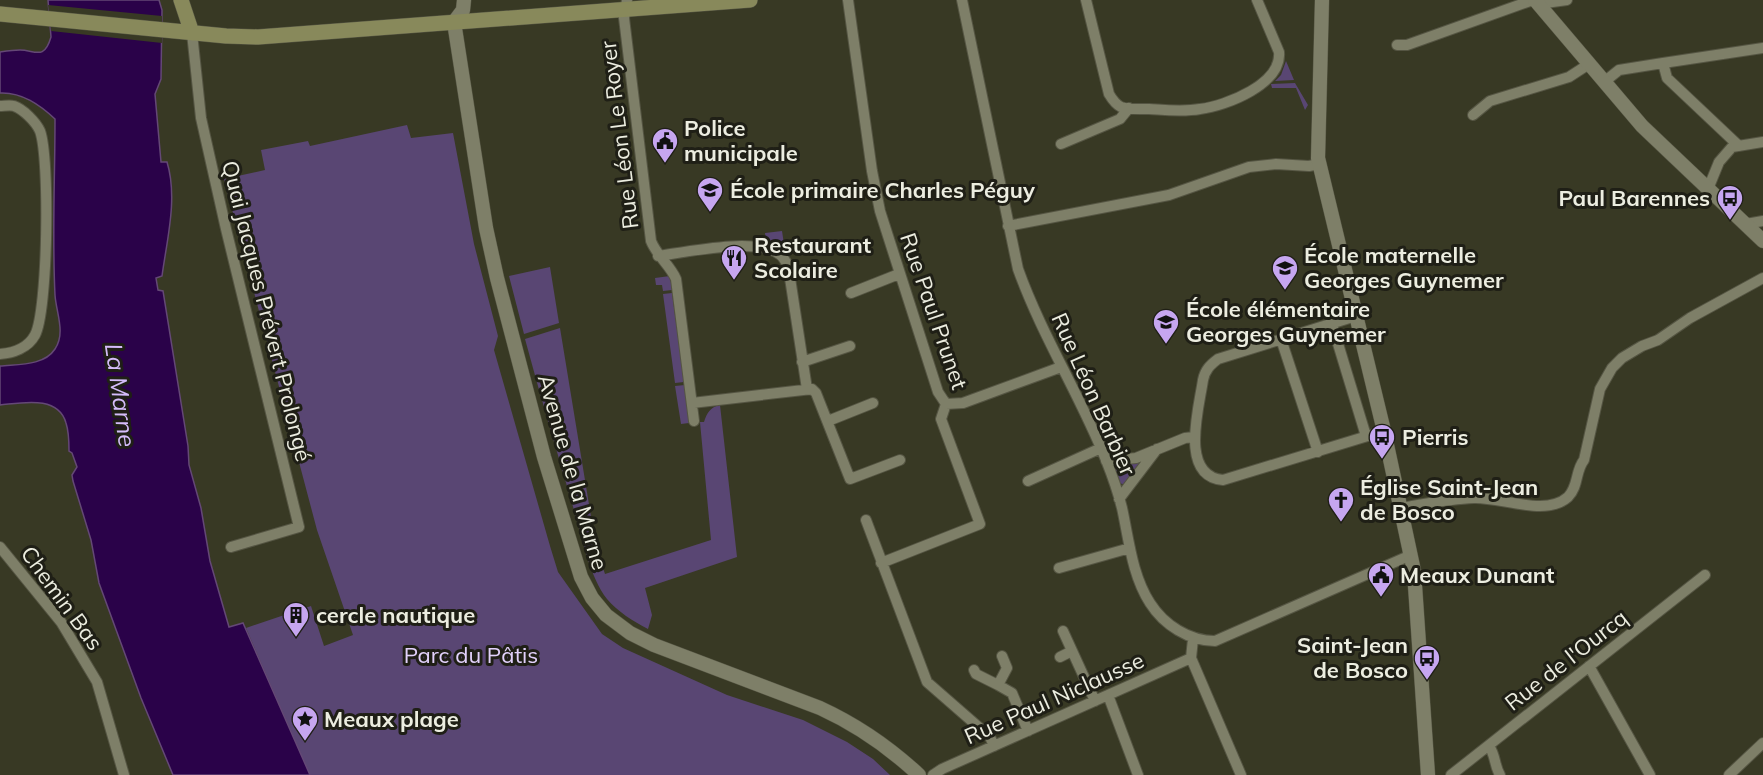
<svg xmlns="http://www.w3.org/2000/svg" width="1763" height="775" viewBox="0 0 1763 775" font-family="Mulish,sans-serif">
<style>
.green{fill:#594673}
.water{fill:#2a0249;stroke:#644876;stroke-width:1.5}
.pier{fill:#383924}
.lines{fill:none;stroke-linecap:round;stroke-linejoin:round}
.minor-casing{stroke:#555543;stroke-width:12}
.tertiary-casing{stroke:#555543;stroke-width:15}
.secondary-casing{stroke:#555543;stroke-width:16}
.minor{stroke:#7e7f68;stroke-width:10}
.tertiary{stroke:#7e7f68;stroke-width:14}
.secondary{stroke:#88895b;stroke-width:15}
.labels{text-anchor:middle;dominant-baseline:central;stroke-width:6;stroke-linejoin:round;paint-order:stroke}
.poi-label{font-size:22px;font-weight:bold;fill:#ecede0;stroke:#1f1f16;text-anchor:start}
.street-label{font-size:22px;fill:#ecede0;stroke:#1f1f16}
.park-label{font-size:22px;fill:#e2d1fb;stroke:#1f1f16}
.water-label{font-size:24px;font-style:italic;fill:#d5bcfa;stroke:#1f1f16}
</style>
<rect width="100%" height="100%" fill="#383924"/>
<path class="green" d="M 1286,61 L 1294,80 L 1275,81 L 1281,75 Z
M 1295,83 L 1308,105 L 1305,110 L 1296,88 L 1272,88 L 1271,84 Z
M 407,125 L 411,138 L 453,133 L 474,244 L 498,336 L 494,350 L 550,546 L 558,572 L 602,634 L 623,648 L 727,695 L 803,720 L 847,742 L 873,759 L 890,775 L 310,775 L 246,628 L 311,606 L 324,646 L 353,635 L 317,530 L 224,179 L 265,170 L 261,150 L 308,141 L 310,146 Z
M 782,231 L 784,244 L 781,247 L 766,242 L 765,233 Z
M 550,267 L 559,323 L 524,334 L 509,276 Z
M 670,276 L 672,290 L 663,291 L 662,285 L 656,285 L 655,278 Z
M 672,293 L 684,382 L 675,383 L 663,294 Z
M 560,328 L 596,547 L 605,574 L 711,540 L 700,422 L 704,422 C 707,413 710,407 720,405 L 737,557 L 645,588 L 652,615 L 648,629 C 633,621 618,612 607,599 C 590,577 584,543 576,517 C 559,458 541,399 525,339 Z
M 685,385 L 689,423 L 681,424 L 675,386 Z
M 1146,458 L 1126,485 L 1119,483 L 1114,467 C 1124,462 1134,464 1146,458 Z"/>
<path class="water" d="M 48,0 L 159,0 L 162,10 L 161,79 L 155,94 L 161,162 L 167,162 C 178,198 167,239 162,276 L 156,278 L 158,290 L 163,291 L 188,446 L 189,465 L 201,508 L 210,561 L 229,627 L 243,623 L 310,775 L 173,775 L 141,698 L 99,583 L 91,540 L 73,481 L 72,475 L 77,467 L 72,453 L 69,451 C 69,442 69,432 66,423 C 58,395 22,403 0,405 L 0,366 C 18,364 44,366 55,349 C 66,333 56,312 55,295 C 52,237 55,177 55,119 C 40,105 22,92 0,93 L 0,52 C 7,51 14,50 20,50 C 35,50 44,61 51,37 Z"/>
<path class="pier" d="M 48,5 L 162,16 L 162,43 L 51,31 Z"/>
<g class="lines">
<g class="minor-casing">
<path id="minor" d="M 627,0 L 624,18 L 651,241 C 657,256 670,265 676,279 L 694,421
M 848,0 L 872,171 L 880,211 L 938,392 L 946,404 L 941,419 L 980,524 L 881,563
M 962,0 L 1018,269 C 1042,336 1080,395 1106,460 C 1112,475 1118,492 1122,508 C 1129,540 1132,575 1150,603 C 1164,625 1189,641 1215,641 L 1411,555
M 1086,0 L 1109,94 C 1112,99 1115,104 1121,107 C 1129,110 1140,109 1149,109 C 1166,110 1183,112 1200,109 C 1226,106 1282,84 1279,52 L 1257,0
M 1538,4 L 1567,0
M 192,33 L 201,118 L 226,229 L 299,527 L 231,547
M 1397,45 L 1407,45 L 1533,0
M 1663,63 L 1763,48
M 1604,82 L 1619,70 L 1663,63 L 1667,78 L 1739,146
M 0,106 C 4,106 10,105 14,106 C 23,109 36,122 40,131 C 50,158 48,311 35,335 C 28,348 13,353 0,354
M 1473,115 L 1490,101 L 1569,77 L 1589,64
M 1061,144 L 1120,119 L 1129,108
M 1708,189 L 1719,162 L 1732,147 L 1763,142
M 1746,224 L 1763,221
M 1008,226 L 1169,195 L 1249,167 L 1276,164 L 1309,166 L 1319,164
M 658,256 C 686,252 757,237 779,254 C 783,256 785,261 788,265 L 807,389
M 851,293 L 899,274
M 1356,316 L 1218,359 C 1210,365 1205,370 1203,380 C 1199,408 1179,476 1223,480 L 1384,431
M 1332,324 L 1366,436
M 1281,339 L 1318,452
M 802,362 L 850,346
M 692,403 L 812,389 L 816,393 L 850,479 L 900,460
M 946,404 L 963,403 L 1061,367
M 828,421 L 873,403
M 1106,461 L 1136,458 L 1185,438 L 1194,437
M 1028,481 L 1101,448
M 1119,499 L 1157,449
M 1400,508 C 1424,504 1449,499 1474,498 C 1501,497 1546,517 1568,497 C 1579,486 1575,471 1584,460 L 1600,389 L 1612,368 L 1622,358 L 1642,346 L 1658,340 L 1690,318 L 1763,278
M 866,520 L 927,682 L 990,737 L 994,746
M 0,547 L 61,622 L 97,682 L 124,775
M 1059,568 L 1130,548
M 1063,631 L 1095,701
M 1193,639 L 1191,658 L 1241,775
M 1002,656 L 1007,668 L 998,685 L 1012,693 L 1028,731
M 1060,657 L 1072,651
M 1589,666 L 1650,775
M 974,670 L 976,674 L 998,685
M 1108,695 L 1138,775
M 1489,746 C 1496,756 1494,765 1500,775
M 933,775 L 942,769 L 1191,658
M 1451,775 L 1705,575
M 1729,775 L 1763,743"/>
</g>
<g class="tertiary-casing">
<path id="tertiary" d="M 464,0 L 463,10 L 454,22 L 486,228 L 497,278 L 544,457 L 581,577 L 592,598 L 606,615 L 630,633 L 654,645 L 820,708 C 857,725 890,748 919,775
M 1322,0 L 1318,158 L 1384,431 L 1414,571 L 1428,775
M 1535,0 L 1642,126 L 1763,241"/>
</g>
<g class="secondary-casing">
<path id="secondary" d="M 181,0 L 192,33
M 0,14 L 226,36 L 258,37 L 750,0"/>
</g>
<use href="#minor" class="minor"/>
<use href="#tertiary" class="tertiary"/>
<use href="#secondary" class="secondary"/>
</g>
<defs>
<g id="civic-pin" transform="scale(1.35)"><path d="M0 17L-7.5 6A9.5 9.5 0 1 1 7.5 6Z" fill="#c6a6f0" stroke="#1f1f16"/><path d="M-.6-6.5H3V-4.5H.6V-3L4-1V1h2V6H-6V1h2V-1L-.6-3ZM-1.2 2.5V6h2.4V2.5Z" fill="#111"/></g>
<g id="school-pin" transform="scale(1.35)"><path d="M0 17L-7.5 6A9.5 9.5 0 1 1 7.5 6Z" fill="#c6a6f0" stroke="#1f1f16"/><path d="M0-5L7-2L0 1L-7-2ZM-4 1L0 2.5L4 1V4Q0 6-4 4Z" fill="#111"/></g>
<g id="bus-pin" transform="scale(1.35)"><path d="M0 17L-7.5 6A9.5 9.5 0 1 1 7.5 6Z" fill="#c6a6f0" stroke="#1f1f16"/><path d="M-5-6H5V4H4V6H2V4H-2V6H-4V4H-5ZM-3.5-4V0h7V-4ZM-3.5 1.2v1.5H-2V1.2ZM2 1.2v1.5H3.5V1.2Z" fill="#111"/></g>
<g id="restaurant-pin" transform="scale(1.35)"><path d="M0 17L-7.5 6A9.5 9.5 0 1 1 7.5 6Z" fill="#c6a6f0" stroke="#1f1f16"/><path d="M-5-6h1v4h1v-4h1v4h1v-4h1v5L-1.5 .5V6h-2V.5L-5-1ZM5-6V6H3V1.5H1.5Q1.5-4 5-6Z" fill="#111"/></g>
<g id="church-pin" transform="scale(1.35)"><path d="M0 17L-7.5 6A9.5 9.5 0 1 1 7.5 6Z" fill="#c6a6f0" stroke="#1f1f16"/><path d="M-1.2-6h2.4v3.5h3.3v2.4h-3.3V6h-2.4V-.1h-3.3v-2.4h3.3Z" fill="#111"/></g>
<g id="building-pin" transform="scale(1.35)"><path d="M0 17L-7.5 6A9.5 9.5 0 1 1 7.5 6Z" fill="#c6a6f0" stroke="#1f1f16"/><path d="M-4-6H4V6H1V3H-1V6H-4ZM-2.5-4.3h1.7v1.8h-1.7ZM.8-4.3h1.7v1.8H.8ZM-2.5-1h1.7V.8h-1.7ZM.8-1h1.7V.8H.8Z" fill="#111"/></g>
<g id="sight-pin" transform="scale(1.35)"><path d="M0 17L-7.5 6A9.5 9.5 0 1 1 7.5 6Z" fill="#c6a6f0" stroke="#1f1f16"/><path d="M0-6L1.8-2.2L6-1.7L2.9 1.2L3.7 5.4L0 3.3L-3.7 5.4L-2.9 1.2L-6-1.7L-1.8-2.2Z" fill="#111"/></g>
</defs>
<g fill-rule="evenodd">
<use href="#civic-pin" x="665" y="141"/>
<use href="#school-pin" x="710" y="190"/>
<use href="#bus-pin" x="1730" y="198"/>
<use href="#restaurant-pin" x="734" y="258"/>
<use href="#school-pin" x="1285" y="268"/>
<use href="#school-pin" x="1166" y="322"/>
<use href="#bus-pin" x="1382" y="437"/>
<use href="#church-pin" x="1341" y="500"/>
<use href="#civic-pin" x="1381" y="575"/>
<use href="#building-pin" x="296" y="615"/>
<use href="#bus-pin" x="1427" y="658"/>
<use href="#sight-pin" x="305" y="719"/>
</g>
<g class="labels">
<g class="poi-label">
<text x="684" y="128">Police<tspan x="684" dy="25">municipale</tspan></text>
<text x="730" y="190">École primaire Charles Péguy</text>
<text x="1710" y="198" text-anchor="end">Paul Barennes</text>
<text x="754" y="245">Restaurant<tspan x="754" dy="25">Scolaire</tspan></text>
<text x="1304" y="255">École maternelle<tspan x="1304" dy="25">Georges Guynemer</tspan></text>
<text x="1186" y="309">École élémentaire<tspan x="1186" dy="25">Georges Guynemer</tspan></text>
<text x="1402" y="437">Pierris</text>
<text x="1360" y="487">Église Saint-Jean<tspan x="1360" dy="25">de Bosco</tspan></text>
<text x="1400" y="575">Meaux Dunant</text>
<text x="316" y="615">cercle nautique</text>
<text x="1408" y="645" text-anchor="end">Saint-Jean<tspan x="1408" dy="25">de Bosco</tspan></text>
<text x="324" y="719">Meaux plage</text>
</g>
<g class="street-label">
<text transform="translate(619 135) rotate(-97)">Rue Léon Le Royer</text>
<text transform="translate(267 311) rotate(76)">Quai Jacques Prévert Prolongé</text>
<text transform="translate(934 311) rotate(71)">Rue Paul Prunet</text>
<text transform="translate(1094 394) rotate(66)">Rue Léon Barbier</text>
<text transform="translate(573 472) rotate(74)">Avenue de la Marne</text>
<text transform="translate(62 598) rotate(54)">Chemin Bas</text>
<text transform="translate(1566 660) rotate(-38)">Rue de l'Ourcq</text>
<text transform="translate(1054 698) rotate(-24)">Rue Paul Niclausse</text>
</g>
<g class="park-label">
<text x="471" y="655">Parc du Pâtis</text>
</g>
<g class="water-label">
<text transform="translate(121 395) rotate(82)">La Marne</text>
</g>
</g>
</svg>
